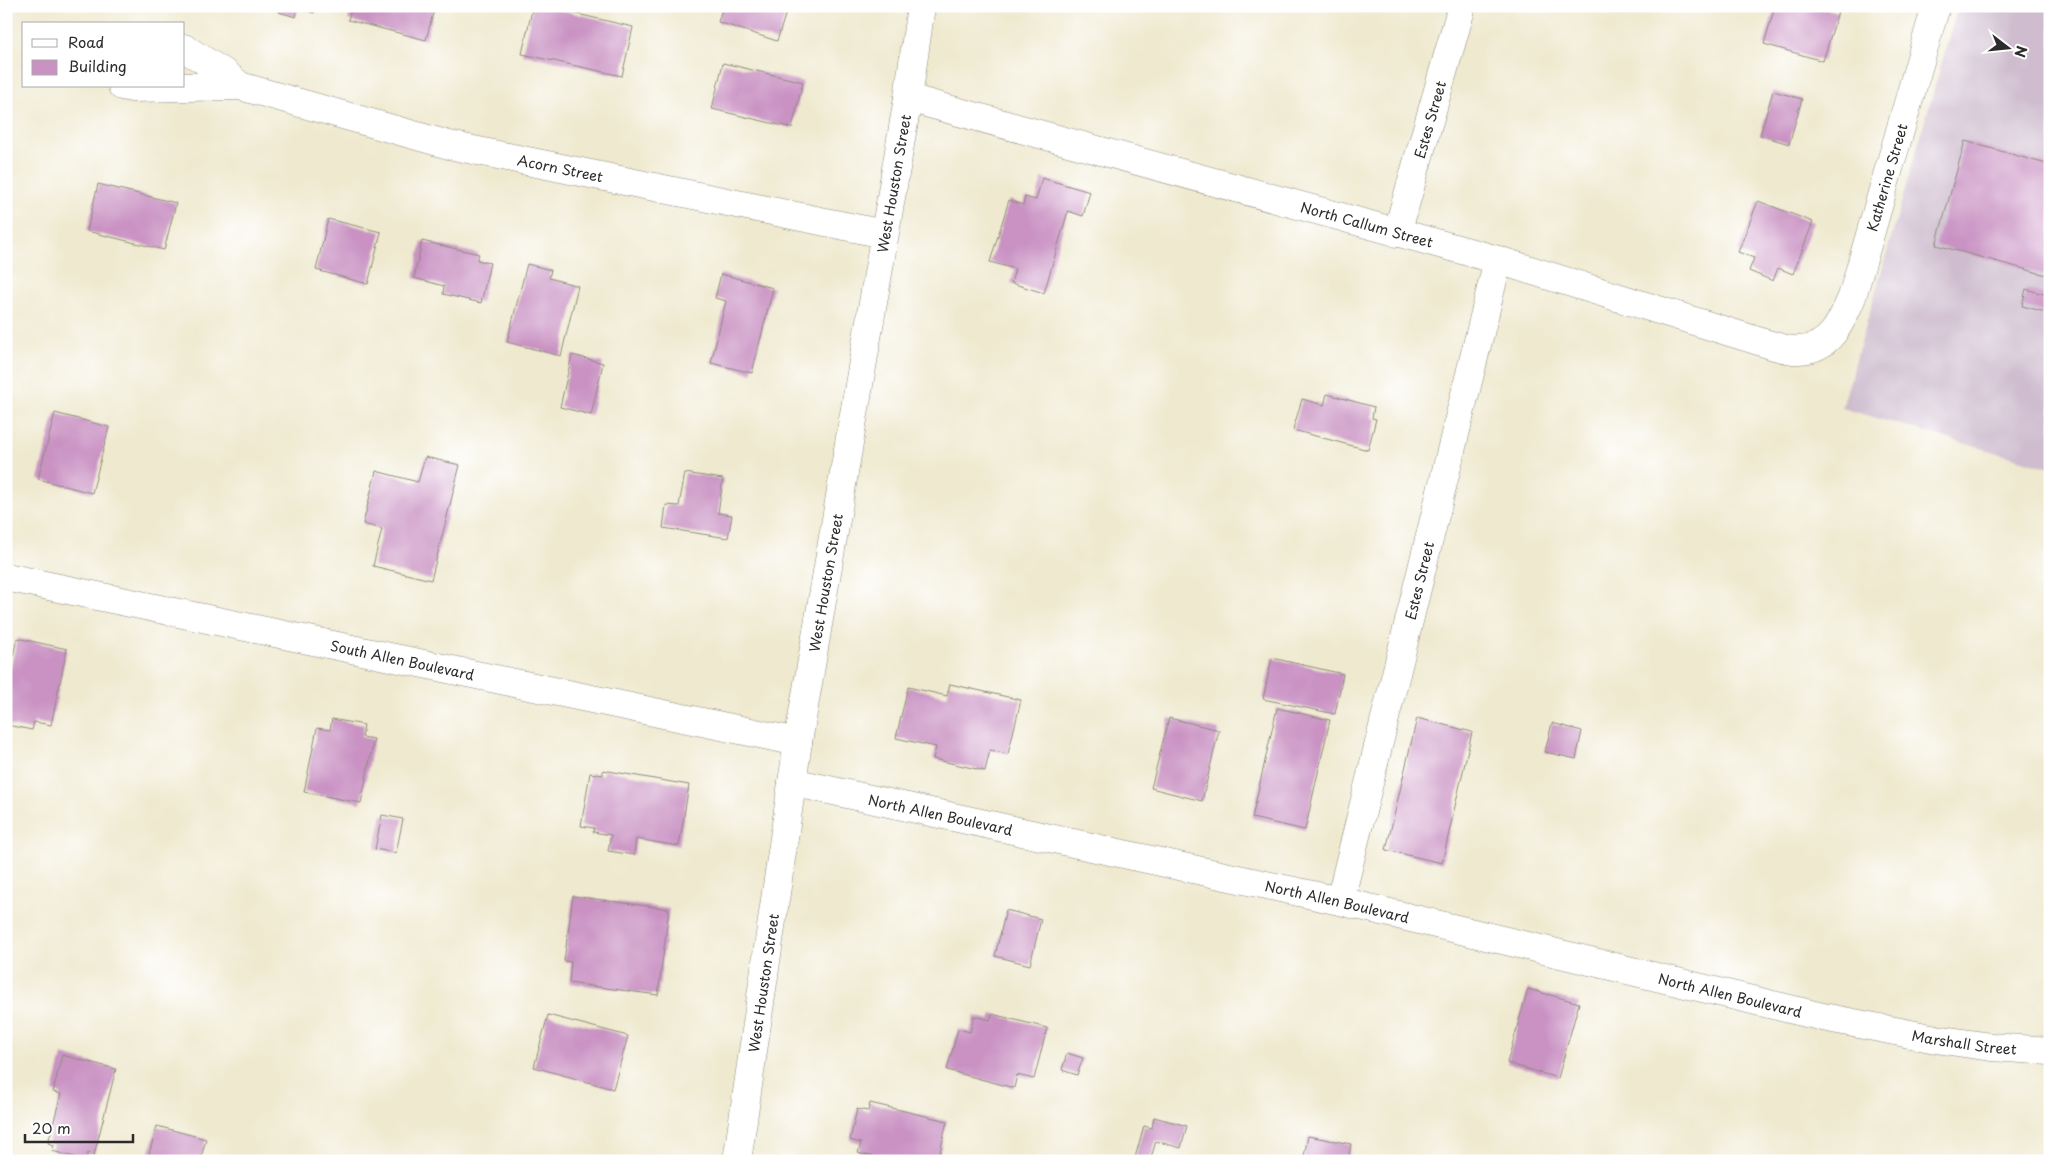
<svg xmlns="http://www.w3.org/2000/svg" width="2056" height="1167" viewBox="0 0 2056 1167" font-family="'Playpen Sans',sans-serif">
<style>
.industrial{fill:#cfbdcf}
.building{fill:#c992c3}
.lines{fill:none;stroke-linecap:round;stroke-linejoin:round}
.street-casing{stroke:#8d8a7d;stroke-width:29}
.secondary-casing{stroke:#8d8a7d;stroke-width:29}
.street{stroke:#fff;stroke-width:28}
.secondary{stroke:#fff;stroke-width:28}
.labels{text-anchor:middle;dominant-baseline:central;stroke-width:4;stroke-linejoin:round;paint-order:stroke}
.street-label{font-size:14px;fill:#2b2b2b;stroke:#fff}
</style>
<rect width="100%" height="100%" fill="#fff"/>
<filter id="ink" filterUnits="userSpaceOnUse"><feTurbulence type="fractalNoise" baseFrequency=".02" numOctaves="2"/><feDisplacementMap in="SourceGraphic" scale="10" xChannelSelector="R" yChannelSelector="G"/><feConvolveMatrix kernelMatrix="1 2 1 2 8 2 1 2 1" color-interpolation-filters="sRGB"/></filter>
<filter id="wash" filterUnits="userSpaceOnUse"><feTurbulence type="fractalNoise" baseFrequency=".0096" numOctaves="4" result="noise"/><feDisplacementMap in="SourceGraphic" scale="20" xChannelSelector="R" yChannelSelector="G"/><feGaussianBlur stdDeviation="1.12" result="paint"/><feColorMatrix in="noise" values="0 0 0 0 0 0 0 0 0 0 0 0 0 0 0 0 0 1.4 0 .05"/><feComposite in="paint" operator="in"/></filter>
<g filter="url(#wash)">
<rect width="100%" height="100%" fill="#efe9cf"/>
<path class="industrial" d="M 1958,6 L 2050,6 L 2050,468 L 1842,408 Z"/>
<g id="blocks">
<path class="building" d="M 280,6 L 316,6 L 314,13 L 298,8 L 296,17 L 279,12 Z
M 352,6 L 435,6 L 426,40 L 348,20 Z
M 533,6 L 543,6 L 633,27 L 622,76 L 522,54 Z
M 723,6 L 788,6 L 777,41 L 718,22 Z
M 1775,6 L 1818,6 L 1838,12 L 1823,61 L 1764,44 Z
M 723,63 L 803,82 L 792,128 L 712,109 Z
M 1773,91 L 1802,99 L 1789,144 L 1760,135 Z
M 1965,141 L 2050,165 L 2050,276 L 1936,245 Z
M 1042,178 L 1090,192 L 1083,216 L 1068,211 L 1044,293 L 1011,283 L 1015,269 L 990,262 L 1009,200 L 1023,205 L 1025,197 L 1036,200 Z
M 98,184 L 176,203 L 164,250 L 87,231 Z
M 1758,201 L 1813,222 L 1793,274 L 1778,268 L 1773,281 L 1749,271 L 1754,258 L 1738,252 Z
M 328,219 L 381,232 L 368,284 L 316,270 Z
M 422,241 L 479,254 L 477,260 L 490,263 L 481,303 L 443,294 L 444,286 L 414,278 Z
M 527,264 L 551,270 L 549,278 L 578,286 L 561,356 L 507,342 Z
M 721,274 L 773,288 L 752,373 L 711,363 L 726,301 L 715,298 Z
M 2026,289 L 2050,296 L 2050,313 L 2022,306 Z
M 572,355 L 603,363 L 591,415 L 560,407 Z
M 1327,394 L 1374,407 L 1372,418 L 1376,419 L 1368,450 L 1293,430 L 1302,399 L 1324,405 Z
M 55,413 L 109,427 L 92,493 L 38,479 Z
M 425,457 L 460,465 L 431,580 L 373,566 L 382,529 L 363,524 L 376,471 L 418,482 Z
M 685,473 L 723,479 L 718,513 L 732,515 L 728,538 L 663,528 L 666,505 L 679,506 Z
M 17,638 L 67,649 L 51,725 L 34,722 L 32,730 L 7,725 L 8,716 L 6,716 L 6,689 Z
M 1272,658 L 1343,674 L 1335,714 L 1263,699 Z
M 950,684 L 1021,700 L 1008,754 L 990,750 L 985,771 L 933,759 L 936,747 L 896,738 L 908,687 L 947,696 Z
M 1277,708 L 1330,720 L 1305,830 L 1252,818 Z
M 1169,718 L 1219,730 L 1202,801 L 1151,788 Z
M 1417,718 L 1472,732 L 1442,863 L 1386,850 Z
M 332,719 L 364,725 L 362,737 L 374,739 L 361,803 L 304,792 L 317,728 L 330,730 Z
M 1552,723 L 1582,731 L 1576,759 L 1545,752 Z
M 603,770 L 689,785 L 679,846 L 636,839 L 634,855 L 608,851 L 611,835 L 593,832 L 594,828 L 581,826 L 590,773 L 603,775 Z
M 382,815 L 403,819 L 396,853 L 375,849 Z
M 573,896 L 669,909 L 658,995 L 569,983 L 571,962 L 564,961 Z
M 1006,910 L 1041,919 L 1030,965 L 995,956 Z
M 1528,989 L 1579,1003 L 1558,1078 L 1507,1063 Z
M 992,1014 L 1047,1028 L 1034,1079 L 1017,1075 L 1014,1088 L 947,1070 L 958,1029 L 970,1032 L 974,1016 L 990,1020 Z
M 548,1015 L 628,1036 L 613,1089 L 534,1067 Z
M 1067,1053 L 1083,1058 L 1077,1075 L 1062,1070 Z
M 62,1055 L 116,1069 L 94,1155 L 88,1153 L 86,1160 L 52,1151 L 54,1145 L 48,1143 L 61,1094 L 53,1092 Z
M 870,1103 L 947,1121 L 938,1161 L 892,1161 L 858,1153 L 861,1143 L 850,1140 L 857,1109 L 868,1111 Z
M 1154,1117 L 1187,1126 L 1181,1148 L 1156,1141 L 1150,1161 L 1134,1161 L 1144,1126 L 1152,1128 Z
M 157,1126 L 206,1139 L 200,1161 L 147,1161 Z
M 1308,1136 L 1351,1144 L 1348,1161 L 1303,1161 Z"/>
</g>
</g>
<g filter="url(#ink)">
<use href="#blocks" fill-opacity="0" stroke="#8d8a7d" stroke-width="1"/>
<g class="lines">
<g class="street-casing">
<g id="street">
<path d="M 184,48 L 226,74 L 240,86"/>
<path id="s1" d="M 122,86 L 132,88 L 240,86 L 449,145 L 884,234"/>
<path id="s2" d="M 908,98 L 1498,260 L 1771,345 C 1780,347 1790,351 1799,350 C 1830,350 1842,321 1852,297 L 1936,6"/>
<path id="s3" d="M 1397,233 L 1462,6"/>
<path id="s4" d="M 1340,901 L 1498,260"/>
</g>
</g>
<g class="secondary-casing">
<g id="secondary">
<path id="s5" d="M 6,577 L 798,742"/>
<path id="s6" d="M 792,782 L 1340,901 L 1823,1017 L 1936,1039 L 1991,1047 L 2050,1051"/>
<path id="s7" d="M 737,1161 L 798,742 L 908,98 L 921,6"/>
</g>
</g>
<use href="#street" class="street"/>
<use href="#secondary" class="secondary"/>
</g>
</g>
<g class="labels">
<g class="street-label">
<text stroke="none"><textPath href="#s3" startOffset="118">Estes Street</textPath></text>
<text stroke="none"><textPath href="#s1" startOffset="449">Acorn Street</textPath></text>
<text stroke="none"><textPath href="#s2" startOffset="1131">Katherine Street</textPath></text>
<text stroke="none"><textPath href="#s7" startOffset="990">West Houston Street</textPath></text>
<text stroke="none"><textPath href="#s2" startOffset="476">North Callum Street</textPath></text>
<text stroke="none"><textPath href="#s4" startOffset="330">Estes Street</textPath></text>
<text stroke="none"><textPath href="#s7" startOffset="585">West Houston Street</textPath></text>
<text stroke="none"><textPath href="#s5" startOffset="405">South Allen Boulevard</textPath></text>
<text stroke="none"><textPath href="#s6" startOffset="152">North Allen Boulevard</textPath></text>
<text stroke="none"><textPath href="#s6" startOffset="558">North Allen Boulevard</textPath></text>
<text stroke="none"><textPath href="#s7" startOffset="180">West Houston Street</textPath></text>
<text stroke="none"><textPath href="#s6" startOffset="962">North Allen Boulevard</textPath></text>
<text stroke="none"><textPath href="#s6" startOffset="1201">Marshall Street</textPath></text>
</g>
</g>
<rect width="2056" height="1167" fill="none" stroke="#fff" stroke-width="25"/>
<rect x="22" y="22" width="162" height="65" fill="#ffffff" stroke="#aaaaaa"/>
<rect x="32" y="39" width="25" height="8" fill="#ffffff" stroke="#aaaaaa"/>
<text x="68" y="48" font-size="15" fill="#2b2b2b">Road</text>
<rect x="32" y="60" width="25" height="15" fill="#c992c3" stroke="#aaaaaa"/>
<text x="68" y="72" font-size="15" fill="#2b2b2b">Building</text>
<g transform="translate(2008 48) rotate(106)" stroke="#ffffff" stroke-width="4" paint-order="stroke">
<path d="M0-4L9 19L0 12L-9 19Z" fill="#2b2b2b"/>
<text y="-8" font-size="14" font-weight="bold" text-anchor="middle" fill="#2b2b2b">N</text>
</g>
<path d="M25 1134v8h108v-8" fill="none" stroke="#2b2b2b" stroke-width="2.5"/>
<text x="32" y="1134" font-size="15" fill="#2b2b2b" stroke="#ffffff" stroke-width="4" paint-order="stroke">20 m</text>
</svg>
